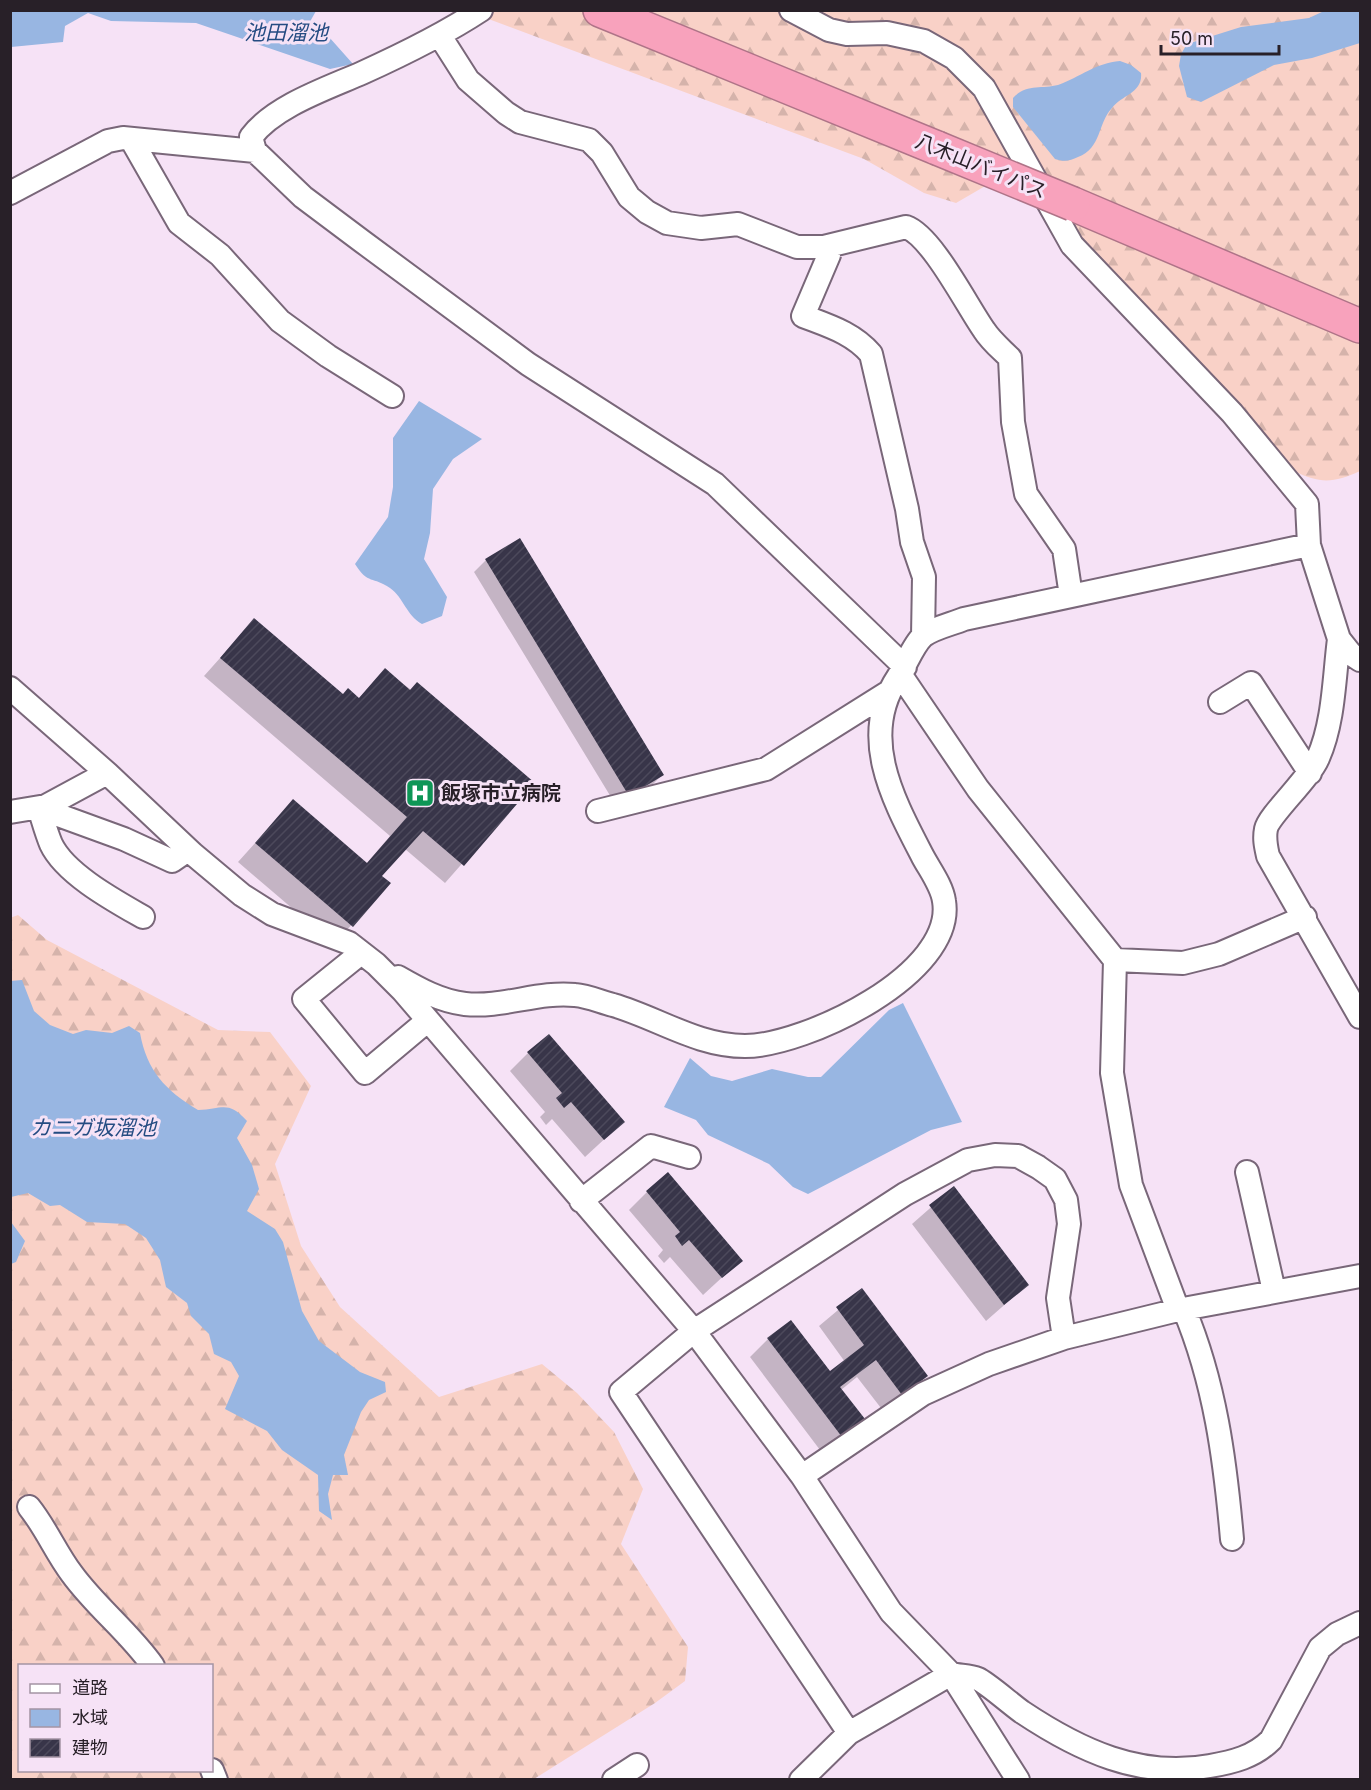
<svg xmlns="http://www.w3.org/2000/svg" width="1371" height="1790" viewBox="0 0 1371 1790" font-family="Inter,'Noto Sans JP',sans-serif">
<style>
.forest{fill:url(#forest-firs);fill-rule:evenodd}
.water{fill:#98b6e2}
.shadow{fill:#0003}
.building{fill:url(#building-hatch)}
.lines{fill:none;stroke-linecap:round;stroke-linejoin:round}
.minor-casing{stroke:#796779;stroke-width:26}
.highway-casing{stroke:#af7488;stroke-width:36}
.minor{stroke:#fff;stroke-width:22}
.highway{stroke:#f8a2bc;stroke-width:33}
.highway-bridge-casing{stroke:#af7488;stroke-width:36;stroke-linecap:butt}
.highway-bridge{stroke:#f8a2bc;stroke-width:33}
.labels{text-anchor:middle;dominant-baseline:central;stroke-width:6;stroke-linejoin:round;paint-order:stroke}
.street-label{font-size:20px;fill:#282028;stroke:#f6e2f6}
.poi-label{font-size:20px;font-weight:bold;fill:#282028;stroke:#f6e2f6;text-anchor:start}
.water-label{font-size:21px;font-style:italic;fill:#254c82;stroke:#f6e2f6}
</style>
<defs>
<pattern id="forest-firs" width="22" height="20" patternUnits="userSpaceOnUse" patternTransform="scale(1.5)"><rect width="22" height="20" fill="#f9d1c7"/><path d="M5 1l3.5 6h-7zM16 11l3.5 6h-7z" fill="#d5b3ab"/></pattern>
<pattern id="building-hatch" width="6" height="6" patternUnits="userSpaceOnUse" patternTransform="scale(1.5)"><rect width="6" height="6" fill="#383549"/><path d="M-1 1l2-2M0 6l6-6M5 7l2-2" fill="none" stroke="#4c495b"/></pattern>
</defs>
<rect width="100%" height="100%" fill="#f6e2f6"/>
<path class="forest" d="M 467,11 L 1360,11 L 1360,471 C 1334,483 1320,484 1294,471 L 1085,244 L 1023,164 L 956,203 L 924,193 L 864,159 Z
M 18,915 L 47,940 L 218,1030 L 270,1032 L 311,1086 L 275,1164 L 301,1246 L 340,1307 L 439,1397 L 542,1364 L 577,1393 L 614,1432 L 643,1489 L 621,1544 L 688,1647 L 685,1681 L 655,1703 L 534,1779 L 11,1780 L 10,918 ZM 20,1666 L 212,1666 L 212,1770 L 20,1770 Z"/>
<path class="water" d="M 316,11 L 307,27 L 329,37 L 353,64 L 330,69 L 196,23 L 111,21 L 88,13 L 65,26 L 63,42 L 11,47 L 11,11 Z
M 1324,11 L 1360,11 L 1360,43 L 1312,58 L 1274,65 L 1201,102 L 1187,97 L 1179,66 L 1181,54 L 1187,44 L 1241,27 L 1309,18 Z
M 1120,61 L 1131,65 L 1141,73 C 1143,93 1122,95 1112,108 C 1097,124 1102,148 1078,157 C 1070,161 1064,162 1055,159 L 1013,107 L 1013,98 C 1025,84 1042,89 1058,85 C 1080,77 1096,63 1120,61 Z
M 419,401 L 482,439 L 453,459 L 433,489 L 430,533 L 424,559 L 447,597 L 442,616 L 422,624 C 406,615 404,598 390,588 C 373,576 368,585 355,564 L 388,517 L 393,487 L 393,438 Z
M 22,980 L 34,1011 L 50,1025 L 73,1034 L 86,1030 L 112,1033 L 129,1026 L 140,1033 C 147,1071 165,1090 198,1110 C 223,1109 228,1100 247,1121 L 237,1138 L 252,1165 L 259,1189 L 247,1211 L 275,1229 L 283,1242 L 302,1311 L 319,1341 L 360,1372 L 385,1382 L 386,1392 L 369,1400 L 361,1412 L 344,1455 L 348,1475 L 333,1475 L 328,1494 L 332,1520 L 319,1511 L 318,1475 L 282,1450 L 267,1431 L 225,1409 L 239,1376 L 231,1362 L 214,1354 L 209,1334 L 191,1316 L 187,1303 L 166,1287 L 160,1260 L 146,1238 L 125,1224 L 87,1222 L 60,1205 L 50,1206 L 28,1193 L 11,1197 L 11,1222 L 25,1241 L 16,1262 L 11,1264 L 10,981 Z
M 903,1003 L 962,1122 L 931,1130 L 808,1194 L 793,1187 L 769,1164 L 708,1135 L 696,1120 L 664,1107 L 690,1058 L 711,1076 L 732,1081 L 772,1069 L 808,1077 L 821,1077 L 889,1010 Z"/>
<path class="shadow" d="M 486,560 L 662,775 L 650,787 L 617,807 L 474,572 Z
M 254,620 L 343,696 L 358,699 L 385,670 L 533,783 L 445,883 L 405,849 L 380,876 L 389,884 L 334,944 L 238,862 L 293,801 L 366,864 L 390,836 L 204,676 Z
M 528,1053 L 623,1122 L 585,1157 L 552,1119 L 546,1125 L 540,1117 L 545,1112 L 510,1071 Z
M 953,1188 L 1027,1285 L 986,1321 L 912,1224 Z
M 647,1192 L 741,1260 L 703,1295 L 670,1257 L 664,1263 L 658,1256 L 663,1250 L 629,1210 Z
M 862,1290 L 926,1376 L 884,1412 L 857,1377 L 841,1390 L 863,1419 L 823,1454 L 750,1357 L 768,1339 L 829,1373 L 845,1362 L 819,1326 Z"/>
<path class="building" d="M 520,538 L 664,775 L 629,796 L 485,559 Z
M 254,618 L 343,694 L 348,688 L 359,698 L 385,668 L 410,690 L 417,682 L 535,783 L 464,866 L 423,831 L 382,876 L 391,883 L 353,927 L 255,843 L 293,799 L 367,863 L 407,817 L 220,658 Z
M 549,1034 L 625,1122 L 604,1140 L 571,1102 L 564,1108 L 556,1098 L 562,1093 L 527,1052 Z
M 668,1172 L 743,1261 L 722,1278 L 689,1240 L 682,1246 L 675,1236 L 680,1232 L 646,1191 Z
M 954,1186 L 1029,1285 L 1004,1305 L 929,1205 Z
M 862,1288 L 928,1376 L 902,1395 L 876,1360 L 840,1387 L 865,1419 L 842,1437 L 767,1338 L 791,1320 L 830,1371 L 864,1345 L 836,1307 Z"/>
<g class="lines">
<g class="minor-casing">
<path id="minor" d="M 481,10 C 443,35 404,54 362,73 C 328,88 274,106 251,137 L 255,151 L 303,197 L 363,242 L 528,364 L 715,484 L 905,667
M 791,10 L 829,30 L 847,34 L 887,33 L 924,41 L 954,58 L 984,88 L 1072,245 L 1232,413 L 1307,504 L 1309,545 L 1339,639 L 1351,654 L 1360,660
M 440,36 L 468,80 L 506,113 L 520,122 L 589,140 L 602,153 L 629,197 L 647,212 L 667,223 L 701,228 L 738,224 L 797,247 L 824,247 L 906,227 C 932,236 967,306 984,330 C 991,341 1001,349 1010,358 L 1013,422 L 1026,494 L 1064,549 L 1071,596
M 131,139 L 179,223 L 220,255 L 280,321 L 328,356 L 392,396
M 10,193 L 108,141 L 123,138 L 255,151
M 829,246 L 829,255 L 803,316 C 829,326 853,333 871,354 L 907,509 L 912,542 L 924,577 L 923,636
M 1339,639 C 1334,678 1334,722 1318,758 C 1309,779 1269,815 1266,829 C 1264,839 1266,847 1268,856 L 1360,1017
M 900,674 L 978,789 L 1115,960 L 1112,1073 L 1131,1185 L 1178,1310
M 10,688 L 107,773 L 193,854 L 242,895 L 272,914 L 349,943 L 376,964 L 403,991 L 694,1331 L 802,1476 L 891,1612 L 951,1674 L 1018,1780
M 1220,702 L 1251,683 L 1310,773
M 39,808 L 124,839 L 172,861 L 188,850
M 39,808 C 43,820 46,832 51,844 C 65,874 115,901 143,917
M 598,811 L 766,769 L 887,693
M 10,812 L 46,806 L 107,773
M 361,953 L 304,999 L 365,1073 L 427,1021
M 1115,960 L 1183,963 L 1219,954 L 1305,917
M 398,977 C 419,989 440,1001 465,1004 C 502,1008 539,991 575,995 C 588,996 601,1002 613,1005 C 658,1018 697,1046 745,1046 C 805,1046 956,974 944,901 C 942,886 930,870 923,857 C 894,801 858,737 898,677 C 906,665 913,645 923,636 C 933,628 952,624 964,619 L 1309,545
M 1247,1172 L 1274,1291
M 581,1201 L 651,1146 L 689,1157
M 1184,1309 C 1215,1383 1225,1459 1232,1539
M 802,1476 L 923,1394 L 989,1364 L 1064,1338 L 1178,1310 L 1360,1276
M 29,1507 C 46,1528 56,1553 72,1574 C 96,1607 129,1632 153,1666
M 849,1733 L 621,1392 L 694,1331 L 905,1194 L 968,1160 L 995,1155 L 1018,1156 L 1038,1167 L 1055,1179 L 1066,1200 L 1069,1224 L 1058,1298 L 1064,1338
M 212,1770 L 216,1780
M 614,1780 L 637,1765
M 801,1780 L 849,1733 L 951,1674 C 960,1676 970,1676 978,1679 C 987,1683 1012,1705 1022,1712 C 1079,1750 1140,1779 1210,1766 C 1233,1762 1254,1757 1271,1740 L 1320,1648 L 1337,1634 L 1360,1623"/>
</g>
<g class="highway-casing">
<path id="highway" d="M 600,10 L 937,148
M 1073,204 L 1360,326"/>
</g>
<use href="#minor" class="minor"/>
<use href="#highway" class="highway"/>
<g class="highway-bridge-casing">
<path id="highway-bridge" d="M 937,148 L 1073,204"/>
</g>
<use href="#highway-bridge" class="highway-bridge"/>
</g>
<defs>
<g id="hospital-square" transform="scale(1.5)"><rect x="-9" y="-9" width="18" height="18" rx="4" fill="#0e9656" stroke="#f6e2f6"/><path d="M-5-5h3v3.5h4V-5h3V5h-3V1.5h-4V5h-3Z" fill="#fff"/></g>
</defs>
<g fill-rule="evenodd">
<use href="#hospital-square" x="420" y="793"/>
</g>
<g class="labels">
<g class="street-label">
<text transform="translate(981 166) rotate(22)">八木山バイパス</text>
</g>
<g class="poi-label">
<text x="441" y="793">飯塚市立病院</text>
</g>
<g class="water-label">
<text x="286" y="32">池田溜池</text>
<text x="93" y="1127">カニガ坂溜池</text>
</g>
</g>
<rect width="1371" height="1790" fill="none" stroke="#282028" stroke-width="24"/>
<rect x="18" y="1664" width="195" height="108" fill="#f6e2f6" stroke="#a494a4" stroke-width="1.5"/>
<rect x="30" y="1684" width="30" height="9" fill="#ffffff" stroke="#a494a4" stroke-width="1.5"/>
<text x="72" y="1694" font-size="18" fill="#282028">道路</text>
<rect x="30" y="1709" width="30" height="18" fill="#98b6e2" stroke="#a494a4" stroke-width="1.5"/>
<text x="72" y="1724" font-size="18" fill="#282028">水域</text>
<rect x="30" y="1739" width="30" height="18" fill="url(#building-hatch)" stroke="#a494a4" stroke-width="1.5"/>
<text x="72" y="1754" font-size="18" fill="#282028">建物</text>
<path d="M1161 45v9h118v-9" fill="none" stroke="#282028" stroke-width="3"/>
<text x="1170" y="45" font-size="18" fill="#282028" stroke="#f6e2f6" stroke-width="4.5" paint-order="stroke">50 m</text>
</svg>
